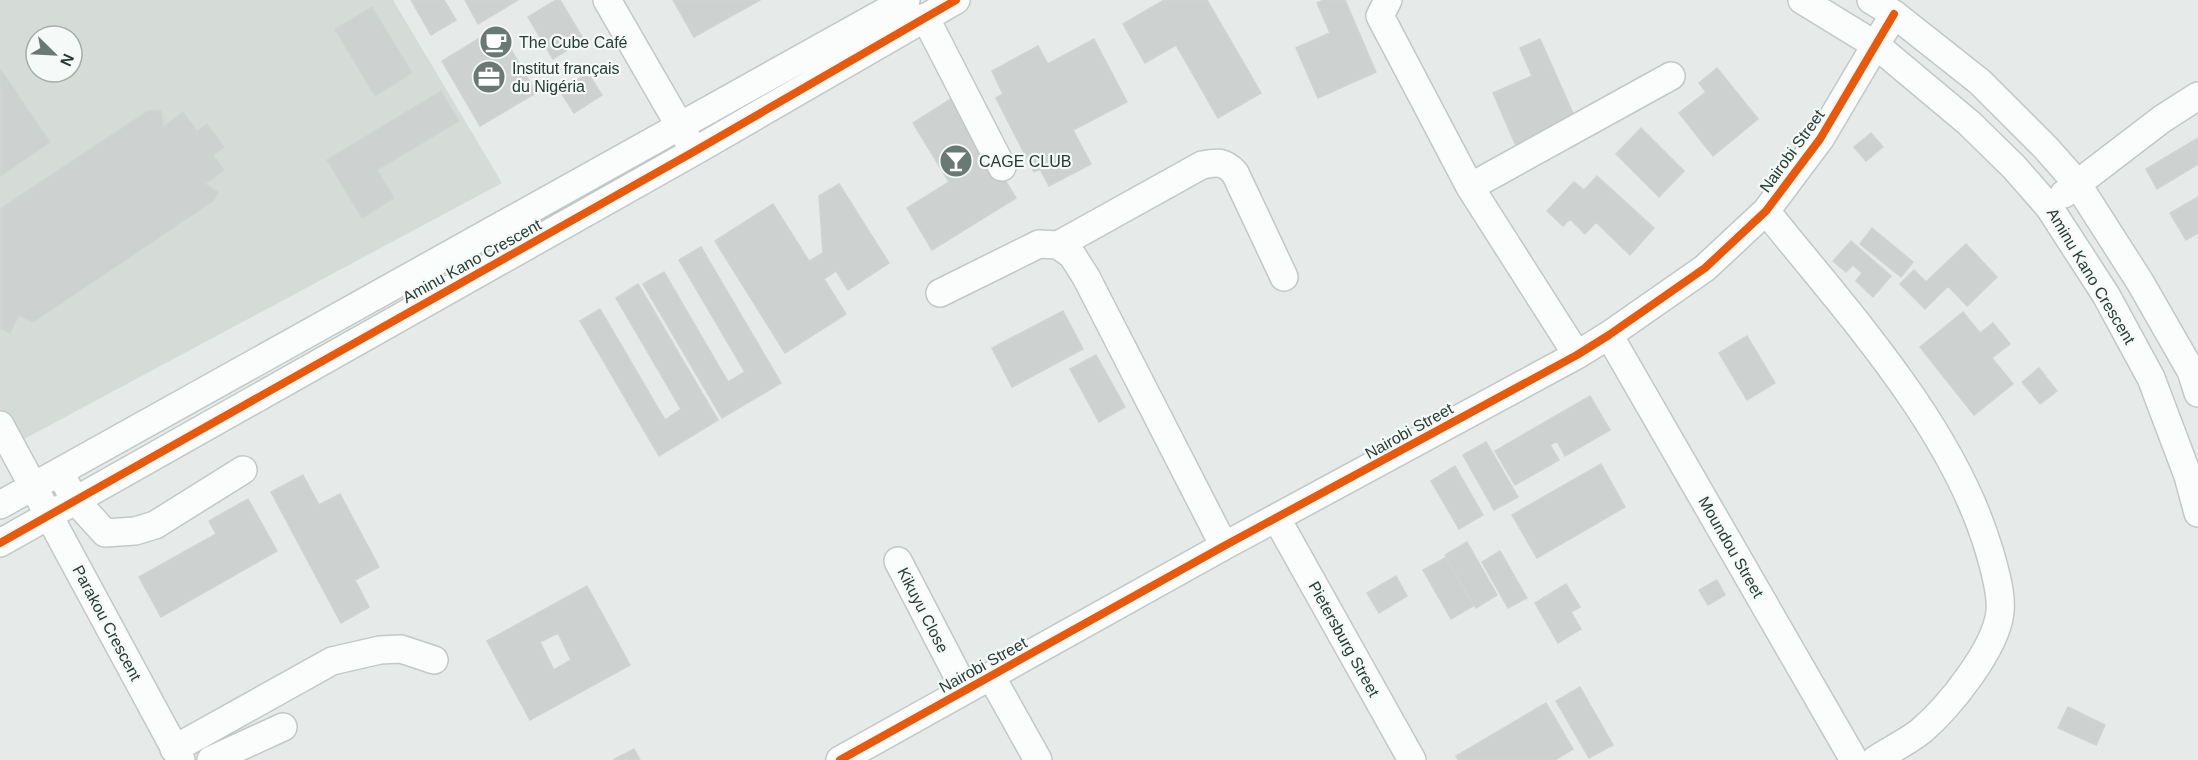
<svg xmlns="http://www.w3.org/2000/svg" width="2198" height="760" viewBox="0 0 2198 760" font-family="Helvetica,sans-serif">
<style>
.built{fill:#d5dcd8;fill-rule:evenodd}
.building{fill:#cdd2d0;stroke:#cfd4d2;stroke-width:1.5;fill-rule:evenodd}
.lines{fill:none;stroke-linecap:round;stroke-linejoin:round}
.minor-casing{stroke:#c3c8c6;stroke-width:30}
.minor{stroke:#fbfcfc;stroke-width:27}
.cycleway-casing{stroke:#f5f9f7;stroke-width:11}
.cycleway{stroke:#e8590c;stroke-width:8}
.labels{text-anchor:middle;dominant-baseline:central;stroke-width:4.5;stroke-linejoin:round;paint-order:stroke}
.poi-label{font-size:16px;fill:#253d36;stroke:#f5f9f7;text-anchor:start}
.street-label{font-size:16px;fill:#253d36;stroke:#f5f9f7}
</style>
<rect width="100%" height="100%" fill="#e6ebe9"/>
<path class="built" d="M 0,0 L 393,0 L 502,183 L 0,452 ZM 36,36 L 72,36 L 72,72 L 36,72 Z"/>
<path class="building" d="M 411,0 L 444,0 L 456,20 L 431,35 Z
M 465,0 L 518,0 L 478,24 Z
M 556,0 L 560,0 L 584,40 L 553,59 L 528,17 Z
M 673,0 L 760,0 L 694,37 Z
M 1164,0 L 1207,0 L 1261,93 L 1218,118 L 1176,45 L 1145,63 L 1123,24 Z
M 1324,0 L 1345,0 L 1376,72 L 1318,98 L 1296,48 L 1330,33 L 1317,3 Z
M 372,7 L 412,73 L 375,96 L 335,29 Z
M 498,27 L 536,93 L 480,126 L 442,61 Z
M 1094,39 L 1127,102 L 1073,130 L 1091,164 L 1049,186 L 1040,169 L 1034,172 L 996,98 L 1003,94 L 992,71 L 1038,46 L 1048,64 Z
M 1540,39 L 1577,122 L 1517,148 L 1493,93 L 1532,76 L 1520,48 Z
M 1717,68 L 1758,119 L 1713,156 L 1679,113 L 1706,92 L 1699,83 Z
M 0,69 L 50,142 L 0,176 Z
M 588,73 L 602,95 L 574,113 L 560,91 Z
M 441,91 L 459,121 L 377,170 L 394,198 L 362,218 L 327,160 Z
M 954,97 L 1016,198 L 932,250 L 907,208 L 949,182 L 913,123 Z
M 161,110 L 163,127 L 183,112 L 197,131 L 207,124 L 224,147 L 213,155 L 224,170 L 205,184 L 218,192 L 213,201 L 33,322 L 19,315 L 10,333 L 0,328 L 0,209 L 148,111 Z
M 1641,128 L 1684,171 L 1659,197 L 1616,154 Z
M 1871,133 L 1883,147 L 1866,161 L 1854,147 Z
M 2198,138 L 2198,164 L 2157,189 L 2146,169 Z
M 1597,176 L 1654,228 L 1630,255 L 1596,222 L 1585,234 L 1570,219 L 1563,226 L 1547,211 L 1574,182 L 1584,190 Z
M 839,184 L 889,263 L 848,290 L 836,271 L 824,279 L 846,314 L 785,353 L 715,241 L 773,204 L 809,261 L 823,253 L 819,196 Z
M 2198,197 L 2198,233 L 2186,240 L 2170,213 Z
M 1872,228 L 1913,262 L 1901,277 L 1860,244 Z
M 1851,241 L 1891,276 L 1873,297 L 1856,281 L 1862,273 L 1853,265 L 1846,272 L 1833,261 Z
M 1966,244 L 1997,277 L 1967,306 L 1948,286 L 1925,309 L 1900,284 L 1914,270 L 1926,282 Z
M 701,247 L 781,383 L 722,418 L 643,284 L 664,272 L 728,382 L 745,372 L 679,260 Z
M 638,284 L 718,420 L 659,456 L 580,321 L 600,309 L 665,420 L 681,409 L 616,298 Z
M 1063,311 L 1083,349 L 1012,387 L 992,348 Z
M 1963,312 L 1980,333 L 1993,323 L 2010,344 L 1992,358 L 2013,384 L 1974,415 L 1920,347 Z
M 1747,336 L 1775,383 L 1747,400 L 1719,353 Z
M 1096,355 L 1125,407 L 1099,422 L 1070,369 Z
M 2039,368 L 2057,391 L 2040,404 L 2022,382 Z
M 1590,396 L 1610,430 L 1565,456 L 1557,441 L 1550,445 L 1559,460 L 1515,485 L 1495,451 Z
M 1486,442 L 1518,497 L 1494,510 L 1463,455 Z
M 1601,464 L 1625,507 L 1537,558 L 1512,515 Z
M 1455,466 L 1483,515 L 1459,529 L 1431,481 Z
M 303,475 L 319,505 L 340,494 L 379,567 L 355,580 L 369,607 L 341,623 L 271,492 Z
M 248,499 L 277,551 L 161,617 L 139,577 L 216,534 L 209,521 Z
M 1467,542 L 1497,595 L 1476,608 L 1445,555 Z
M 1500,551 L 1527,598 L 1508,608 L 1482,562 Z
M 1445,558 L 1473,606 L 1451,619 L 1423,570 Z
M 1396,576 L 1407,596 L 1379,613 L 1367,593 Z
M 1717,580 L 1725,595 L 1708,605 L 1699,590 Z
M 1566,584 L 1580,607 L 1571,612 L 1581,629 L 1558,643 L 1535,603 Z
M 587,586 L 630,665 L 530,720 L 487,641 ZM 558,633 L 571,660 L 554,670 L 540,642 Z
M 1580,687 L 1613,745 L 1589,758 L 1556,701 Z
M 1546,703 L 1573,749 L 1555,760 L 1458,760 L 1456,756 Z
M 2068,707 L 2105,725 L 2096,745 L 2058,728 Z
M 634,749 L 640,760 L 613,760 Z"/>
<g class="lines">
<g class="minor-casing">
<path id="minor" d="M 607,0 L 689,142
M 1388,0 L 1380,16 L 1470,187 L 1577,355
M 1802,0 L 1877,46 L 1969,123 L 2014,167 L 2049,207 L 2106,295 L 2151,378 L 2188,476 L 2198,513
M 1871,0 L 1894,14 L 1980,82 L 2046,148 L 2076,182 L 2140,282 L 2191,371 L 2198,393
M 925,17 L 1002,167
M 1470,187 L 1671,76
M 2064,194 L 2162,119 L 2198,96
M 1766,211 C 1846,311 1952,425 1989,550 C 1994,567 2002,593 2000,612 C 1996,649 1949,707 1921,731 C 1907,742 1890,750 1875,760
M 1058,245 L 1202,165 C 1217,162 1224,161 1235,173 L 1284,277
M 940,293 L 1039,244 L 1058,245 L 1072,255 L 1086,277 L 1224,546
M 1609,335 L 1854,760
M 0,425 L 181,760
M 66,484 L 75,500 L 105,533 L 135,531 L 155,525 L 243,470
M 0,505 L 906,0
M 1277,519 L 1412,760
M 0,543 L 695,151 L 956,0
M 898,561 L 965,690
M 991,676 L 1038,760
M 174,749 L 332,661 L 380,650 L 401,649 L 434,660
M 211,760 L 283,727
M 840,760 L 1224,546 L 1577,355 L 1609,335 L 1705,268 L 1766,211 L 1820,139 L 1894,14"/>
</g>
<use href="#minor" class="minor"/>
<g class="cycleway-casing">
<path id="cycleway" d="M 0,543 L 695,151 L 956,0
M 840,760 L 1224,546 L 1577,355 L 1609,335 L 1705,268 L 1766,211 L 1820,139 L 1894,14"/>
</g>
<use href="#cycleway" class="cycleway"/>
</g>
<defs>
<g id="cafe-disc" transform="scale(1.725)"><circle r="9.5" fill="#697a75" stroke="#f5f9f7"/><path d="M-5.5-4.5H6V0H3Q3 3.5 0 3.5H-2.5Q-5.5 3.5-5.5 0ZM3-3.2v2h1.7v-2ZM-6 4.5H4V6H-6Z" fill="#fff"/></g>
<g id="office-disc" transform="scale(1.725)"><circle r="9.5" fill="#697a75" stroke="#f5f9f7"/><path d="M-6-3h4V-5.5h4V-3h4V5H-6ZM-1-4.5V-3h2v-1.5ZM-6 0V1H6V0Z" fill="#fff"/></g>
<g id="bar-disc" transform="scale(1.725)"><circle r="9.5" fill="#697a75" stroke="#f5f9f7"/><path d="M-6-5H6L.8 .8V4.5H3.5V6h-7V4.5H-.8V.8Z" fill="#fff"/></g>
</defs>
<g fill-rule="evenodd">
<use href="#cafe-disc" x="496" y="42"/>
<use href="#office-disc" x="489" y="77"/>
<use href="#bar-disc" x="956" y="161"/>
</g>
<g class="labels">
<g class="poi-label">
<text x="519" y="42">The Cube Café</text>
<text x="512" y="68">Institut français<tspan x="512" dy="18">du Nigéria</tspan></text>
<text x="979" y="161">CAGE CLUB</text>
</g>
<g class="street-label">
<text transform="translate(1792 151) rotate(-54)">Nairobi Street</text>
<text transform="translate(472 261) rotate(-29)">Aminu Kano Crescent</text>
<text transform="translate(2091 276) rotate(59)">Aminu Kano Crescent</text>
<text transform="translate(1409 431) rotate(-29)">Nairobi Street</text>
<text transform="translate(1731 547) rotate(60)">Moundou Street</text>
<text transform="translate(923 610) rotate(63)">Kikuyu Close</text>
<text transform="translate(107 623) rotate(62)">Parakou Crescent</text>
<text transform="translate(1344 639) rotate(61)">Pietersburg Street</text>
<text transform="translate(983 665) rotate(-29)">Nairobi Street</text>
</g>
</g>
<g transform="translate(54 54) rotate(114)"><circle r="28" fill="#f5f9f7" stroke="#a2aeaa" stroke-width="1.5"/>
<path d="M0-4.5L10 22L0 15L-10 22Z" fill="#697a75"/>
<text y="-9" font-size="16" font-weight="bold" text-anchor="middle" fill="#253d36">N</text>
</g>
</svg>
